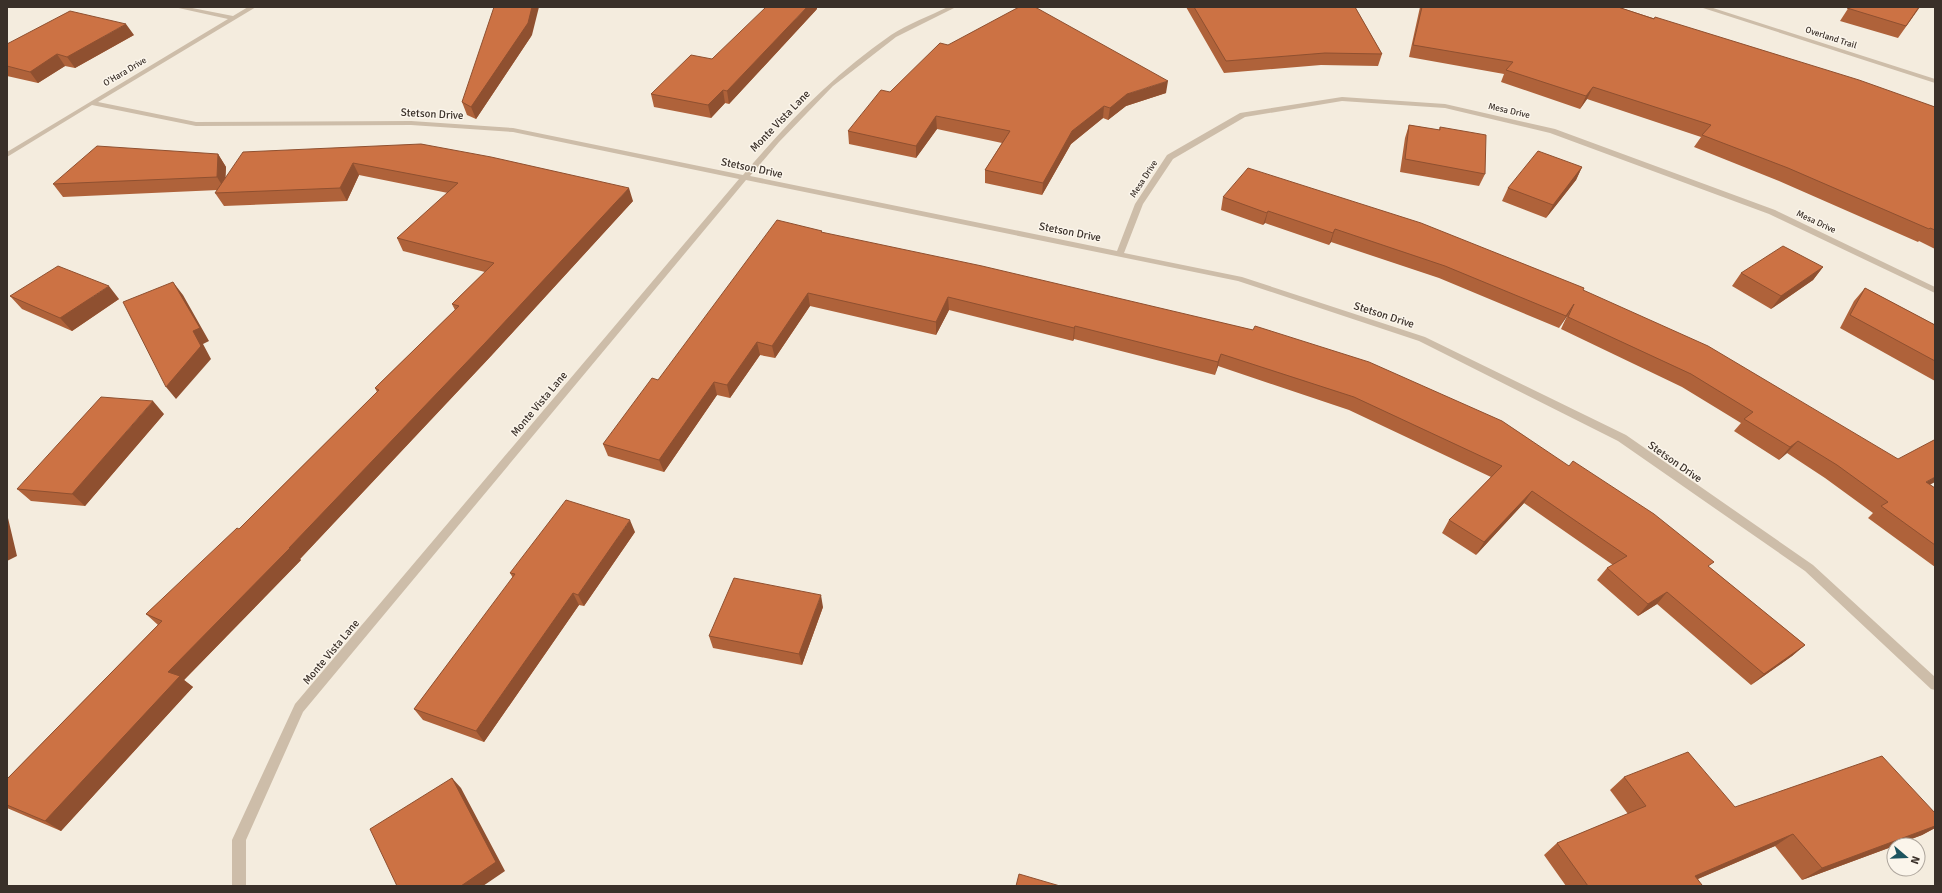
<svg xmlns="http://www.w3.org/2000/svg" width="1942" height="893" viewBox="0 0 1942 893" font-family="Signika,sans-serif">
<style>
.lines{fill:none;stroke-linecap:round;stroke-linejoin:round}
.minor{fill:#cdbda9;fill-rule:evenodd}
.wall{fill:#af623a}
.shaded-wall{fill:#8f5030}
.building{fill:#cc7244;stroke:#8f5030}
.labels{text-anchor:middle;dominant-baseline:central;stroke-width:3;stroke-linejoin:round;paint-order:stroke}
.far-street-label{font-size:9px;fill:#3a3029;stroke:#fbf5eb}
.street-label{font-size:11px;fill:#3a3029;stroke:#fbf5eb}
</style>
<rect width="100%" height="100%" fill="#f4ecde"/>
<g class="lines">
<path class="minor" d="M 174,7 L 187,7 L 233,16 L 248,7 L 256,7 L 98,102 L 196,122 L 411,121 L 513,128 L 743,175 C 787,123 834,74 891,35 C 908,24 929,16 948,7 L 956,7 L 896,37 L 833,86 L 779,142 L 750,176 L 1117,251 L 1135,204 L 1167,155 L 1240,113 L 1342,97 L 1445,104 L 1555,129 L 1775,210 L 1935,287 L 1935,293 L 1769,214 L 1550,133 L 1445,108 L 1342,101 L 1245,117 L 1173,159 L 1143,204 L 1124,253 L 1242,277 L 1425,337 L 1626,435 L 1813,565 L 1935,677 L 1935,690 L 1931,689 L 1805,571 L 1618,441 L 1419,341 L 1238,281 L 746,180 L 303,712 L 246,840 L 246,886 L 232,886 L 232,840 L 295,704 L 739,179 L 513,132 L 411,125 L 196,126 L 92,105 L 7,157 L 7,152 L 228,19 Z
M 1700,7 L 1710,7 L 1935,79 L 1935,83 Z"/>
</g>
<path class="wall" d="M 1186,7 L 1355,7 L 1382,54 L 1378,66 L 1321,65 L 1224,73 Z
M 1420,7 L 1618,7 L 1935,107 L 1935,119 L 1934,120 L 1935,120 L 1935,249 L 1919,241 L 1918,242 L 1779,181 L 1694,147 L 1701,137 L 1587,99 L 1580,109 L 1501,82 L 1504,74 L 1409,57 Z
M 1849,7 L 1920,7 L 1898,38 L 1840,21 Z
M 817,9 L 729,104 L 725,103 L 711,118 L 654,107 L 651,94 L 712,59 Z
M 134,35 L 75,68 L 65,66 L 38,83 L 7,76 L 7,44 Z
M 532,35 L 476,119 L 467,115 L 462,102 Z
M 890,92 L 1166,93 L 1126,106 L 1108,120 L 1103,118 L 1071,144 L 1042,195 L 985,183 L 985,170 L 1002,143 L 937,129 L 916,158 L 849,144 L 848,131 Z
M 1409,125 L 1439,130 L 1440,127 L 1485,174 L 1479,186 L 1400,172 L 1405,138 Z
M 421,144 L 633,201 L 491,356 L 300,559 L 301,560 L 184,680 L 193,687 L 61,831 L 7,808 L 7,779 L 158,625 L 146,614 L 239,529 L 377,392 L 375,388 L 455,310 L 452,304 L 485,272 L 403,251 L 397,238 L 448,193 L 359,175 L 347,201 L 224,206 L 215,193 L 218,190 L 63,197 L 53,184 L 218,154 L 226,167 L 225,178 Z
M 1582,167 L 1576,180 L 1546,218 L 1502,201 L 1508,188 Z
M 1223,197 L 1583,290 L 1930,485 L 1935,488 L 1935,567 L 1868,518 L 1873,513 L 1825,478 L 1787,453 L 1779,460 L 1734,431 L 1741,423 L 1682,387 L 1561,329 L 1567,316 L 1559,328 L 1439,278 L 1331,242 L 1329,245 L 1265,223 L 1263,225 L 1221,210 Z
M 822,233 L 1253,330 L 1709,567 L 1805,645 L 1792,656 L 1751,685 L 1657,604 L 1638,616 L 1597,580 L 1607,568 L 1613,565 L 1524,503 L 1476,555 L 1442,533 L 1449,520 L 1491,477 L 1349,410 L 1218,366 L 1215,375 L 1074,339 L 1073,341 L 949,310 L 936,335 L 810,306 L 775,358 L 760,355 L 730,398 L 717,395 L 664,472 L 608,456 L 603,444 L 658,380 Z
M 1823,267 L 1813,280 L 1771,309 L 1732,286 L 1741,273 Z
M 1865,288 L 1935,325 L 1935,381 L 1840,328 L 1854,301 Z
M 10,296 L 119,299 L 72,331 L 22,309 Z
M 164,414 L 85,506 L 31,501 L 17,489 Z
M 635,532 L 584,606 L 579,605 L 484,742 L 423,720 L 414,709 L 513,578 L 510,573 Z
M 823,607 L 802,665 L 713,648 L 709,636 Z
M 1624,777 L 1735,807 L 1935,813 L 1935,828 L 1922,835 L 1894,845 L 1894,846 L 1802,880 L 1775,846 L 1698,879 L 1701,886 L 1566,886 L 1544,855 L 1557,843 L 1628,814 L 1610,790 Z"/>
<path class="shaded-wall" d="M 532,7 L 539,7 L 532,35 L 476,119 L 471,107 Z
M 807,7 L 817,7 L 817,9 L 729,104 L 727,91 Z
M 126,24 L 134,35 L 75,68 L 67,57 Z
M 57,54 L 65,66 L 38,83 L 30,72 Z
M 1168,81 L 1166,93 L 1126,106 L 1108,120 L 1110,108 L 1127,94 Z
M 1593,87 L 1587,99 L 1580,109 L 1586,96 Z
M 723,90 L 725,103 L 711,118 L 708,105 Z
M 1104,106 L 1103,118 L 1071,144 L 1042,195 L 1043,183 L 1072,131 Z
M 936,116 L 937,129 L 916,158 L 916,146 Z
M 218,154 L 226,167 L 225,190 L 217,177 Z
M 353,163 L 359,175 L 347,201 L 340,188 Z
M 1582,167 L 1576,180 L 1546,218 L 1553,205 Z
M 629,188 L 633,201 L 491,356 L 300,559 L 301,560 L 184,680 L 193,687 L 61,831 L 45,821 L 168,672 Z
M 1268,211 L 1265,223 L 1263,225 L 1267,213 Z
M 1335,229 L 1331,242 L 1329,245 L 1333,233 Z
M 1823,267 L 1813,280 L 1771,309 L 1781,296 Z
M 173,282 L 183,295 L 209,341 L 203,344 L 211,359 L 176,399 L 166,387 L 193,331 Z
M 109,286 L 119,299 L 72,331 L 60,318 Z
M 808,293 L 810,306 L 775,358 L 772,346 Z
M 948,297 L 949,310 L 936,335 L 936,322 Z
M 1574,304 L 1567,316 L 1559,328 L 1566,316 Z
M 1075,326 L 1074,339 L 1073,341 L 1074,328 Z
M 757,342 L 760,355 L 730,398 L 727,385 Z
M 1221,354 L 1218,366 L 1215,375 L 1218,362 Z
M 714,382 L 717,395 L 664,472 L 659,460 Z
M 153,401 L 164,414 L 85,506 L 72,494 Z
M 1798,441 L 1787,453 L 1779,460 L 1790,447 Z
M 1935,477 L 1935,482 L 1913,494 L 1926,482 Z
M 1532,491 L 1524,503 L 1476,555 L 1484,542 Z
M 7,518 L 8,518 L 17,556 L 7,561 Z
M 630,520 L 635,532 L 584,606 L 578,595 Z
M 1667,592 L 1657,604 L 1638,616 L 1648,604 Z
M 573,593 L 579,605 L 484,742 L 476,731 Z
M 821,595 L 823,607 L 802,665 L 799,654 Z
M 1805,645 L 1792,656 L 1751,685 L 1764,674 Z
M 452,778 L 461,788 L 505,871 L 483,886 L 461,886 Z
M 1935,826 L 1935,828 L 1922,835 L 1896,845 L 1894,845 L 1894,846 L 1802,880 L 1822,868 Z
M 1793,834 L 1775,846 L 1681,886 L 1695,876 Z"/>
<path class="building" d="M 494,7 L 532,7 L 528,23 L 471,107 L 462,102 Z
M 766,7 L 807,7 L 727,91 L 723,90 L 708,105 L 651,94 L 691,55 L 712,59 Z
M 1019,7 L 1035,7 L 1168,81 L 1127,94 L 1110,108 L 1104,106 L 1072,131 L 1043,183 L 985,170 L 1010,131 L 936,116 L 916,146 L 848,131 L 881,90 L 890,92 L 940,43 L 948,45 Z
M 1194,7 L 1355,7 L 1382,54 L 1325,53 L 1226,61 Z
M 1422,7 L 1618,7 L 1654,19 L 1655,17 L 1859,80 L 1935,107 L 1935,119 L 1934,120 L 1935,120 L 1935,230 L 1930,228 L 1929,229 L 1788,168 L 1702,135 L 1711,125 L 1593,87 L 1586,96 L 1506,70 L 1513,62 L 1413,45 Z
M 1849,7 L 1919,7 L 1906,26 L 1847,8 Z
M 70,11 L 126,24 L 67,57 L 57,54 L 30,72 L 7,66 L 7,44 Z
M 1409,125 L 1440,130 L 1440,127 L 1486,135 L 1485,174 L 1405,159 Z
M 421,144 L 491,157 L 629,188 L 485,343 L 289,548 L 290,548 L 168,672 L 180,676 L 45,821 L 7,805 L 7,779 L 162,621 L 146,614 L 237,528 L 239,529 L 379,390 L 375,388 L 459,306 L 452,304 L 494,263 L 397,238 L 458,183 L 353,163 L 340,188 L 215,193 L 243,152 Z
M 97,146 L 218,154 L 217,177 L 53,184 Z
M 1538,151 L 1582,167 L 1553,205 L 1508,188 Z
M 1248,168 L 1421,223 L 1584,288 L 1583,290 L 1708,346 L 1898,459 L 1934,440 L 1935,440 L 1935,477 L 1926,482 L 1935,488 L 1935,545 L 1881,506 L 1888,502 L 1837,465 L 1798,441 L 1790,447 L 1744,419 L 1753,412 L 1691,374 L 1568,317 L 1574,304 L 1566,316 L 1445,266 L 1335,229 L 1333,233 L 1268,211 L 1267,213 L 1223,197 Z
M 777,220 L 822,231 L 821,232 L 982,266 L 1253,330 L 1255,326 L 1369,362 L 1502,421 L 1569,466 L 1573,461 L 1654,514 L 1714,562 L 1708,566 L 1805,645 L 1764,674 L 1667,592 L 1648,604 L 1607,568 L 1627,556 L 1532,491 L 1484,542 L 1449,520 L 1502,466 L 1354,397 L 1221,354 L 1218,362 L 1075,326 L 1074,328 L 948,297 L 936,322 L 808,293 L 772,346 L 757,342 L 727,385 L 714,382 L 659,460 L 603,444 L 652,378 L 658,380 Z
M 1783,246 L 1823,267 L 1781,296 L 1741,273 Z
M 58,266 L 109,286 L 60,318 L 10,296 Z
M 173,282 L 200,328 L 193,331 L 201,346 L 166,387 L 123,302 Z
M 1865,288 L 1935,325 L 1935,361 L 1850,315 Z
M 101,397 L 153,401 L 72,494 L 17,489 Z
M 566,500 L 630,520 L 578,595 L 573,593 L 476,731 L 414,709 L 515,574 L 510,573 Z
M 734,578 L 821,595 L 799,654 L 709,636 Z
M 1688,752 L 1735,807 L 1882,756 L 1935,813 L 1935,826 L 1822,868 L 1793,834 L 1695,876 L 1702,885 L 1700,886 L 1588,886 L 1557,843 L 1646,806 L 1624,777 Z
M 452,778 L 496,862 L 461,886 L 397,886 L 370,829 Z
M 1019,874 L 1060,886 L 1016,886 Z"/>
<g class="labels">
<g class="far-street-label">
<text transform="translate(1831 38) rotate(18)">Overland Trail</text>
<text transform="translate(125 72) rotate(-31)">O'Hara Drive</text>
<text transform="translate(1509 111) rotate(13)">Mesa Drive</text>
<text transform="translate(1144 179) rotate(-57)">Mesa Drive</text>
<text transform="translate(1816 222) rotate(25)">Mesa Drive</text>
</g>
<g class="street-label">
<text transform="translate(432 114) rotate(3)">Stetson Drive</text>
<text transform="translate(780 121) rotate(-46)">Monte Vista Lane</text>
<text transform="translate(752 168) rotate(12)">Stetson Drive</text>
<text transform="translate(1070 232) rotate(11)">Stetson Drive</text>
<text transform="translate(1384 315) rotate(18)">Stetson Drive</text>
<text transform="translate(539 404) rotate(-50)">Monte Vista Lane</text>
<text transform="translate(1675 462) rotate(35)">Stetson Drive</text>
<text transform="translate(331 652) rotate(-50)">Monte Vista Lane</text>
</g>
</g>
<rect width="1942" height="893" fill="none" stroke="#3a3029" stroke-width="16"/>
<g transform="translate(1906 857) rotate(109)"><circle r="19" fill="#fbf5eb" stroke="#aea69d"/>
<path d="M0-3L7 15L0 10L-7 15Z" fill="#1c535e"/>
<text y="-6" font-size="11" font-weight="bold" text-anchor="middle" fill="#3a3029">N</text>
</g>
</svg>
